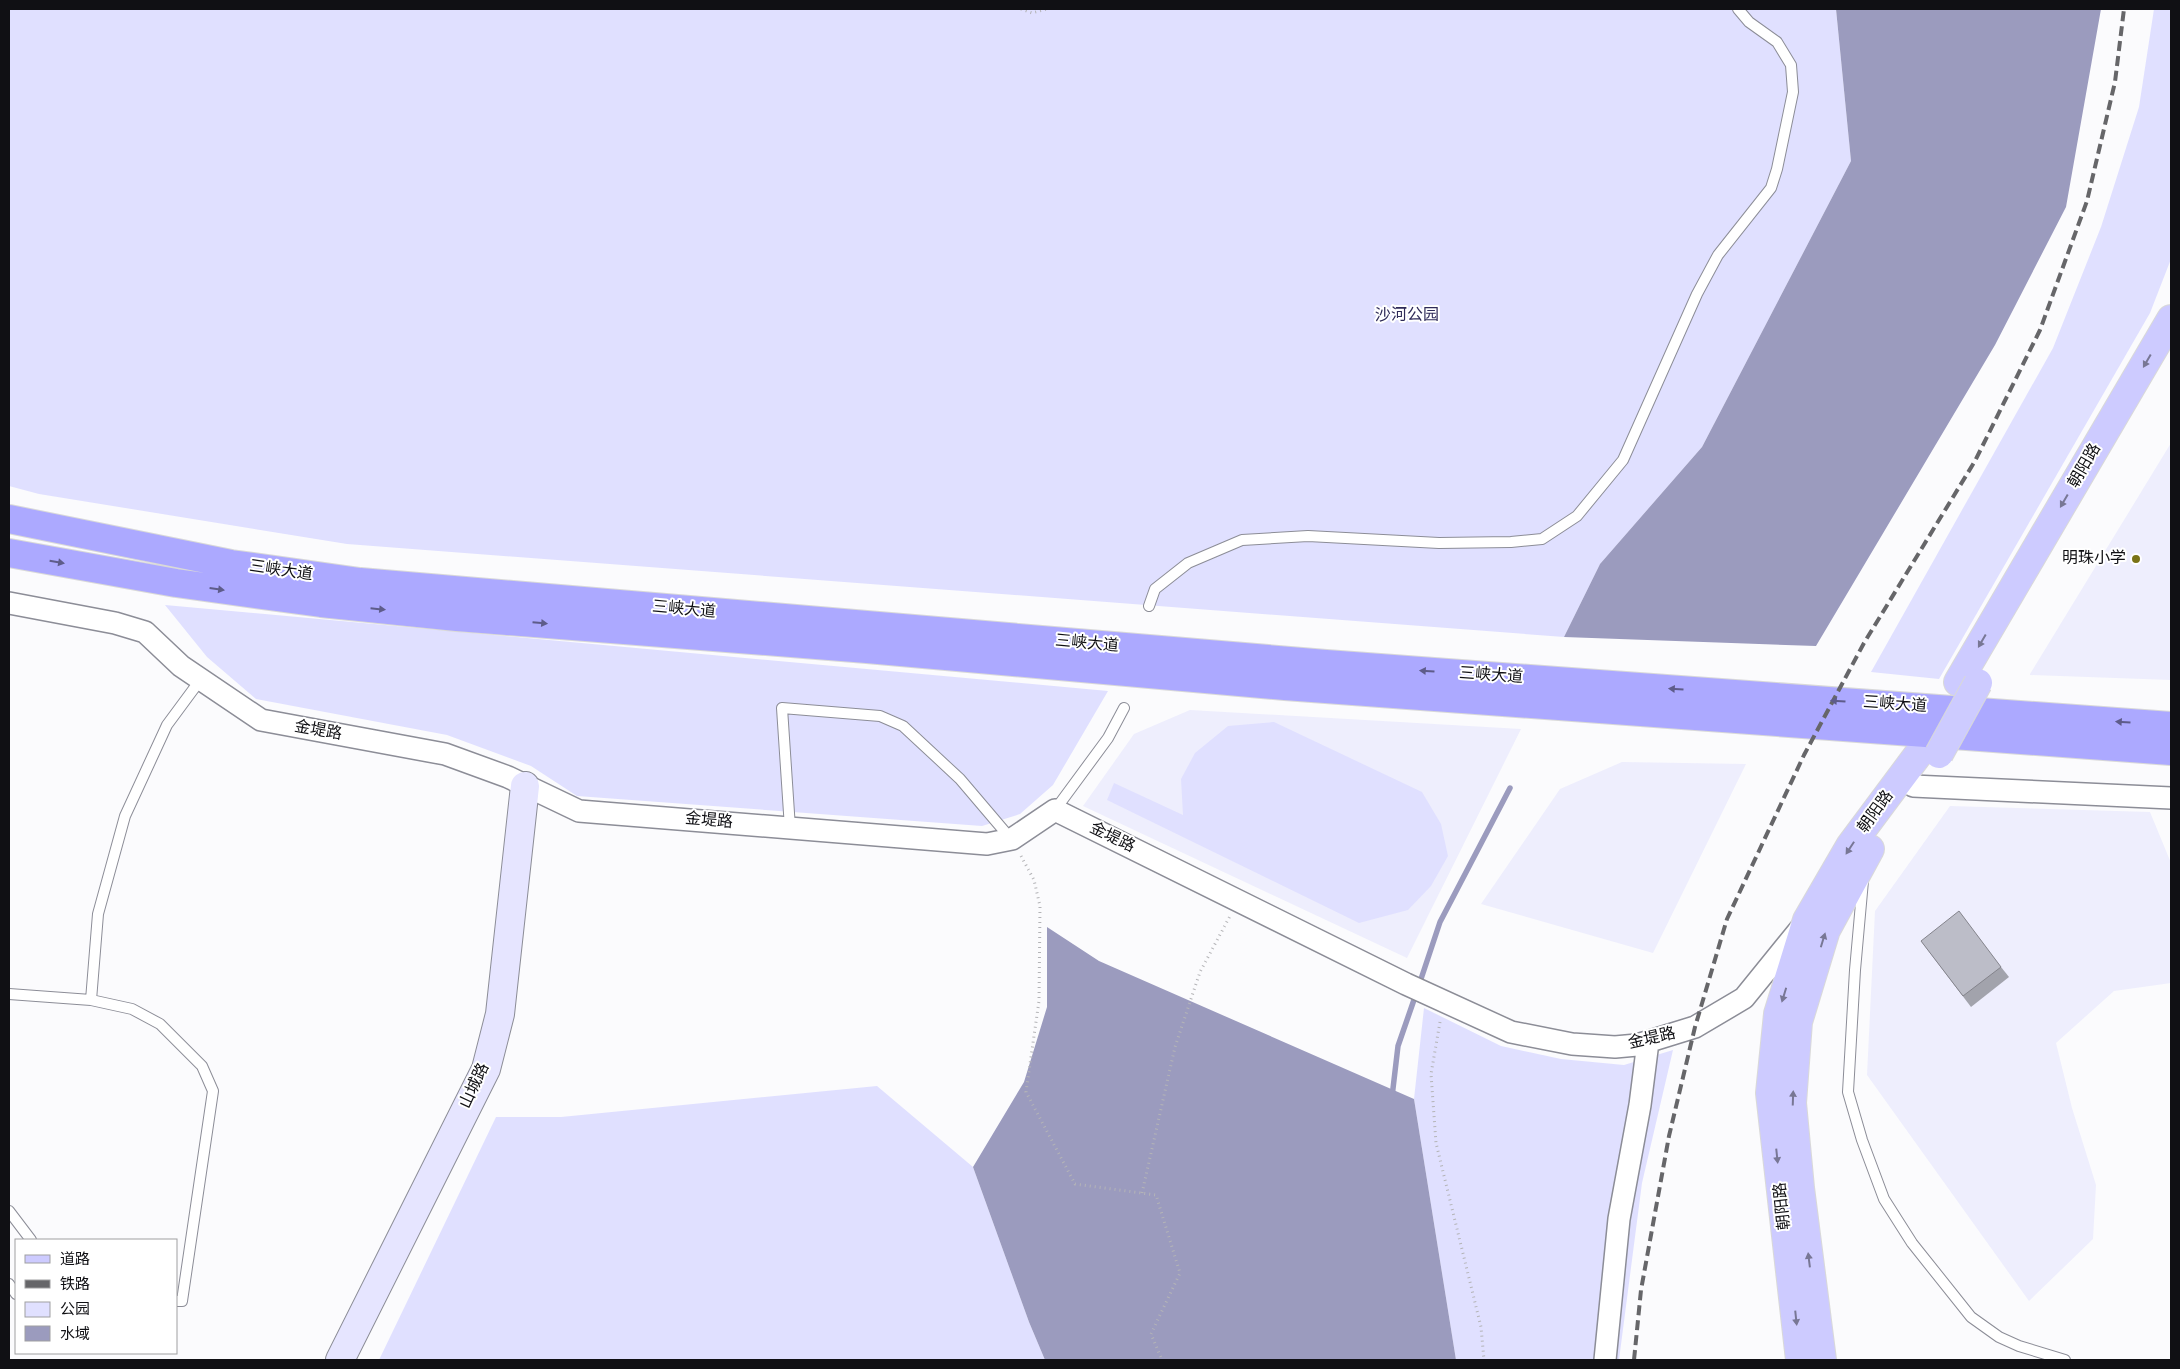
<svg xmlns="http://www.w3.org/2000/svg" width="2180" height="1369" viewBox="0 0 2180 1369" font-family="Overpass,'Noto Sans SC',sans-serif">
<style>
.built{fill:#eeeefd}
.green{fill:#e0e0ff}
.water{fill:#9b9bbe}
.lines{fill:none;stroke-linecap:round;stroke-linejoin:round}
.stream{stroke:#9b9bbe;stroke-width:5.5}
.lane-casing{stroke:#8c8d97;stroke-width:12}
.street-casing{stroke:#8c8d97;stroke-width:24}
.secondary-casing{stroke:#8c8d97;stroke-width:30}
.primary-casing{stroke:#d9d9d9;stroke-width:30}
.highway-casing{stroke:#d9d9d9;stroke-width:30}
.path{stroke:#b4b4b7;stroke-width:3;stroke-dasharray:1 4;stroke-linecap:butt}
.lane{stroke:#fff;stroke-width:10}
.street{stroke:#fff;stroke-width:21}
.secondary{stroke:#e6e5ff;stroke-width:28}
.primary{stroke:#cdcbff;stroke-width:28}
.highway{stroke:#aca9ff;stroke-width:28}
.rail{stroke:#666669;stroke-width:4;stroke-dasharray:10 5;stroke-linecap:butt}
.primary-bridge-casing{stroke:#d9d9d9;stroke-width:30;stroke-linecap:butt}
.primary-bridge{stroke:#cdcbff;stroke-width:28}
.wall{fill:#a2a3ac}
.building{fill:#bcbdc8;stroke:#84848c}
.oneway{fill:#787795}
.oneway2{fill:#5e5c8a}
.poi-dot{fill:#7a7316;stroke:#fff;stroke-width:2}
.labels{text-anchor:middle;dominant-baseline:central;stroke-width:4;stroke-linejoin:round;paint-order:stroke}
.park-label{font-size:16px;fill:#2e2a58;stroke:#fff}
.street-label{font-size:16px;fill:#101014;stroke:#fff}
.poi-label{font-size:16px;fill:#101014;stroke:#fff;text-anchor:end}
</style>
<rect width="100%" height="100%" fill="#fbfbfd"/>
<path class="built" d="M 2171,443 L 2171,680 L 2030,675 L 2030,674 Z
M 1190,710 L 1521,729 L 1407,958 L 1083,806 L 1134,734 Z
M 1622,762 L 1746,764 L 1653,953 L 1481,904 L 1560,789 Z
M 1950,806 L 2150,812 L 2171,863 L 2171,983 L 2114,991 L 2056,1043 L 2072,1108 L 2096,1185 L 2093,1239 L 2029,1301 L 1867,1075 L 1875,911 Z"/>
<path class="green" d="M 9,9 L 1836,9 L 1851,161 L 1702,447 L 1600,564 L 1564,637 L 347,544 L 39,494 L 9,486 Z
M 2154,9 L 2171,9 L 2171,259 L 2150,313 L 1939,679 L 1871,672 L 2053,348 L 2101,227 L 2139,107 Z
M 165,605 L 1108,691 L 1053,785 L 1020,814 L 982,826 L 577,796 L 531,766 L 447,735 L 256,699 L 207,657 Z
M 1274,722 L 1422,792 L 1441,824 L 1448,856 L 1431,886 L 1408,910 L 1359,923 L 1107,800 L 1114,783 L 1183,815 L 1181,779 L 1195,753 L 1228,726 Z
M 1424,1008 L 1501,1046 L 1561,1059 L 1624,1065 L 1673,1050 L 1642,1183 L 1619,1360 L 1456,1360 L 1414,1099 Z
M 877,1086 L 973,1167 L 1029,1322 L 1045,1360 L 379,1360 L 496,1117 L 561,1117 Z"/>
<path class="water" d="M 1836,9 L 2101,9 L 2066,207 L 1995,345 L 1816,646 L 1564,637 L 1600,564 L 1702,447 L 1851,161 Z
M 1047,927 L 1099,961 L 1414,1099 L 1456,1360 L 1045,1360 L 1029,1322 L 973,1167 L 1024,1082 L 1047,1007 Z"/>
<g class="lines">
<path class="stream" d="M 1419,985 L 1440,922 L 1510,788
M 1392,1097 L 1398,1046 L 1416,994"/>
<g class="lane-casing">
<path id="lane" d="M 1149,606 L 1155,589 L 1188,563 L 1242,540 L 1308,536 L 1439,543 L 1511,542 L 1542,539 L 1577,516 L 1623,460 L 1697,294 L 1718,255 L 1771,188 L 1777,169 L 1793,92 L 1791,65 L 1777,42 L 1749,22 L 1738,9
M 1055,810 L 1108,738 L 1124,708
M 790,828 L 782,708 L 880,716 L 903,726 L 960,779 L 1011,839
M 1863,881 L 1855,970 L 1848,1092 L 1862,1140 L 1884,1199 L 1912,1243 L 1971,1317 L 1999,1337 L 2019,1346 L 2065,1360
M 9,994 L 91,1000 L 132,1009 L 160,1024 L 202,1066 L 213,1091 L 182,1301 L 176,1301
M 91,1000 L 98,914 L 125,816 L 167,725 L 201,679
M 9,1211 L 31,1240
M 9,1284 L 16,1294"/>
</g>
<g class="street-casing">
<path id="street" d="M 9,603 L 115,623 L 145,632 L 181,666 L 261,720 L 445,754 L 508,777 L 579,811 L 987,844 L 1012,839 L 1055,810 L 1406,984 L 1511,1032 L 1572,1044 L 1615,1047 L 1637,1045 L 1695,1027 L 1744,998 L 1800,929
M 1913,786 L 2171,798
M 1605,1360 L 1619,1219 L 1640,1105 L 1648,1042"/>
</g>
<g class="secondary-casing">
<path id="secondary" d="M 340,1360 L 486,1069 L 500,1014 L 525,786"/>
</g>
<g class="primary-casing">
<path id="primary" d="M 1958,682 L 2171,319
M 1800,1360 L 1770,1093 L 1778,1014 L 1807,920 L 1850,846 L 1920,752
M 1822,1360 L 1800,1188 L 1792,1103 L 1798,1022 L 1826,930 L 1870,849"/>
</g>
<g class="highway-casing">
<path id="highway" d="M 9,519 L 231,564 L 360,582 L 1326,664 L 2171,726
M 9,553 L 176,583 L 321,603 L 457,617 L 867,649 L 1285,686 L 2171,751"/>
</g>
<path class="path" d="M 1021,9 L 1032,13 L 1047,9
M 1021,856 L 1034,880 L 1040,906 L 1039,1001 L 1026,1092 L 1075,1184 L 1156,1195 L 1180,1273 L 1151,1334 L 1162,1360
M 1440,1022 L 1431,1074 L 1436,1143 L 1481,1327 L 1484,1360
M 1142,1193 L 1175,1047 L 1200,972 L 1230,916"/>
<use href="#lane" class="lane"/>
<use href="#street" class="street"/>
<use href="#secondary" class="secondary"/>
<use href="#primary" class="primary"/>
<use href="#highway" class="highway"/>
<path class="rail" d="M 1634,1360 L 1641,1290 L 1669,1136 L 1695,1027 L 1727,919 L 1804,755 L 1864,643 L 1975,461 L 2040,330 L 2087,201 L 2115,82 L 2124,9"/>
<g class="primary-bridge-casing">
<path id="primary-bridge" d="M 1939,754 L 1978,683"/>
</g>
<use href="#primary-bridge" class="primary-bridge"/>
</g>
<path class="wall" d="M 1921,941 L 2001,967 L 2009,977 L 1971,1007 Z"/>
<path class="building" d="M 1959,911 L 2001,967 L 1963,996 L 1921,941 Z"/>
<defs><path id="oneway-solid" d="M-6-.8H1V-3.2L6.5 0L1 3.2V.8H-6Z" transform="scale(1.25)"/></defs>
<g class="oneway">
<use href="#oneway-solid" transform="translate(2147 361) rotate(120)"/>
<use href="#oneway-solid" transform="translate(2064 501) rotate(120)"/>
<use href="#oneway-solid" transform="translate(1982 641) rotate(120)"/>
<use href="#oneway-solid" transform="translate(1850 848) rotate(123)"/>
<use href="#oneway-solid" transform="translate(1823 940) rotate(-73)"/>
<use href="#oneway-solid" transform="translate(1784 995) rotate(107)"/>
<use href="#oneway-solid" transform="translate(1793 1098) rotate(-88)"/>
<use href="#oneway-solid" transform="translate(1777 1156) rotate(84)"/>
<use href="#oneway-solid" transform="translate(1809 1260) rotate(-97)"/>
<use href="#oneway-solid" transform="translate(1796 1318) rotate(84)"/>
</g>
<g class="oneway2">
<use href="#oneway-solid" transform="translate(57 562) rotate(10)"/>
<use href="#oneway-solid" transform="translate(217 589) rotate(8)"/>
<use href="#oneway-solid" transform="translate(378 609) rotate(6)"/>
<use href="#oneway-solid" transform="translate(540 623) rotate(5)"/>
<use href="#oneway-solid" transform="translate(1427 671) rotate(-176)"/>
<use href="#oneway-solid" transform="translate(1676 689) rotate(-176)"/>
<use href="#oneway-solid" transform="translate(1838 701) rotate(-176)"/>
<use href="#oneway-solid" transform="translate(2123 722) rotate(-176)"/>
</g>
<circle class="poi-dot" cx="2136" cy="559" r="5"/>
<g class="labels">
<g class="park-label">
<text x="1407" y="316">沙河公园</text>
</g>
<g class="street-label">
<text transform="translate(2085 466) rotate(-60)">朝阳路</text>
<text transform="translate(281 571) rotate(8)">三峡大道</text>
<text transform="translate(684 610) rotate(5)">三峡大道</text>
<text transform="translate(1087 644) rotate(5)">三峡大道</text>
<text transform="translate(1491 676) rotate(4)">三峡大道</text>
<text transform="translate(1895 705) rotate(4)">三峡大道</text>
<text transform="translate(318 731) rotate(10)">金堤路</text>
<text transform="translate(1876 812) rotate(-54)">朝阳路</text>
<text transform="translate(709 821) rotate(5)">金堤路</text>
<text transform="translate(1112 838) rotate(26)">金堤路</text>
<text transform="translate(1652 1039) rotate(-13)">金堤路</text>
<text transform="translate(475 1086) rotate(-65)">山城路</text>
<text transform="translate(1783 1206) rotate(-96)">朝阳路</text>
</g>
<g class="poi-label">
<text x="2126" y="559">明珠小学</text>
</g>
</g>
<rect width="2180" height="1369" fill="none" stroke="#101014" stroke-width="20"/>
<rect x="15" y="1239" width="162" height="115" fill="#ffffff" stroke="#9f9fa1"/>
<rect x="25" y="1255" width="25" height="8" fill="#cdcbff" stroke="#9f9fa1"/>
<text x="60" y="1264" font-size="15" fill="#101014">道路</text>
<rect x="25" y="1280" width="25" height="8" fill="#666669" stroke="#9f9fa1"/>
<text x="60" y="1289" font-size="15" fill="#101014">铁路</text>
<rect x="25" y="1302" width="25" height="15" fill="#e0e0ff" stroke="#9f9fa1"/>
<text x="60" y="1314" font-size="15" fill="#101014">公园</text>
<rect x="25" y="1326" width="25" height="15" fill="#9b9bbe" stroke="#9f9fa1"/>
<text x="60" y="1339" font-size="15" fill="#101014">水域</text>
</svg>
